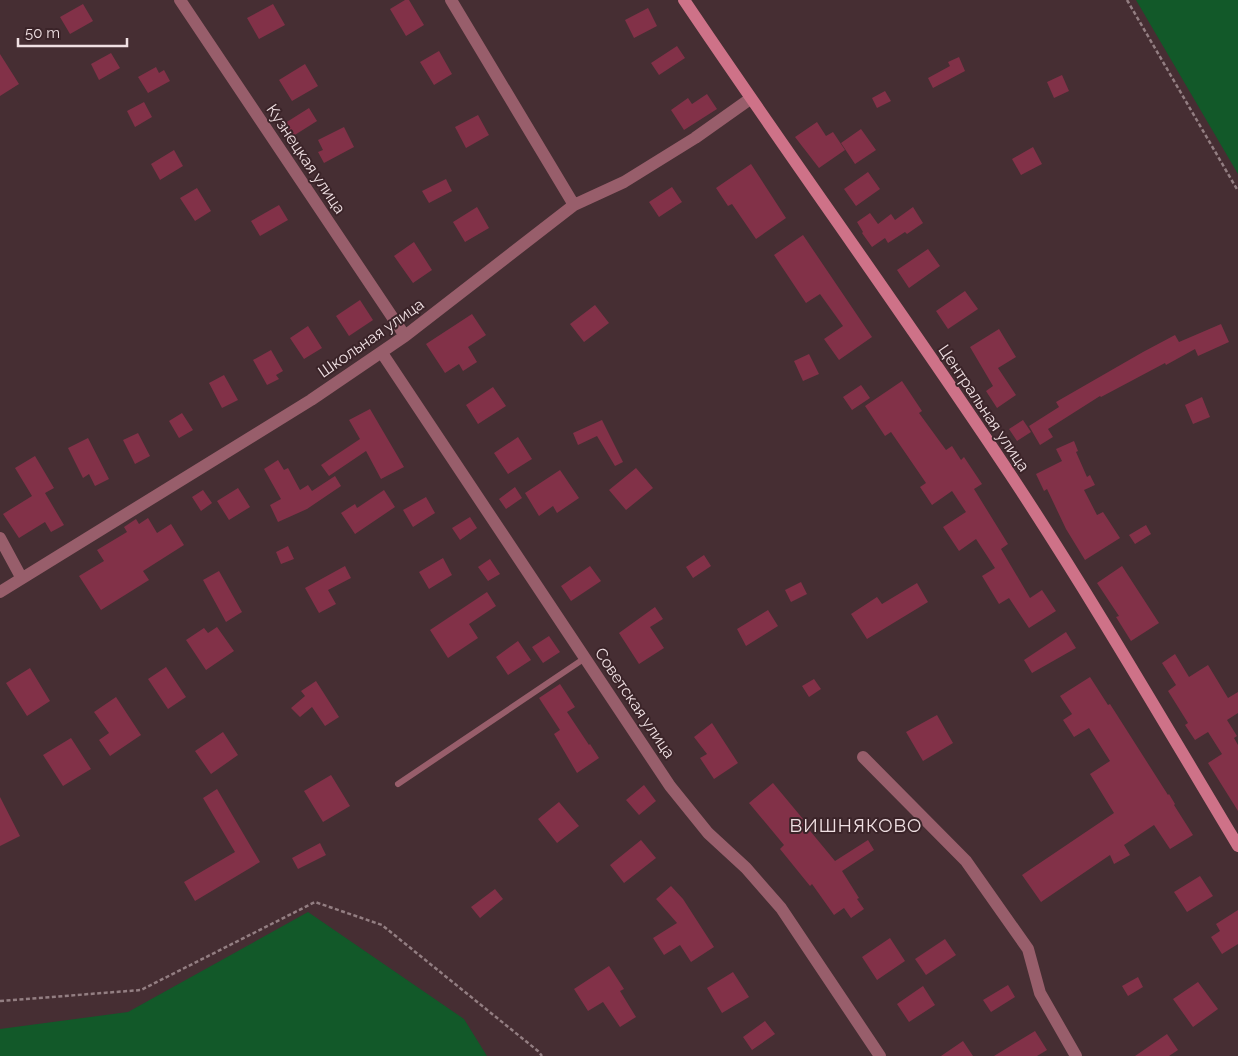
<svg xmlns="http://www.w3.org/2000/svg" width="1238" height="1056" viewBox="0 0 1238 1056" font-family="Raleway,sans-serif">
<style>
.green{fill:#125929}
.building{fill:#823148}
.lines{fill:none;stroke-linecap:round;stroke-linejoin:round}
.path{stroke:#937e82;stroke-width:2.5;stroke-dasharray:4 2.5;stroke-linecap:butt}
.lane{stroke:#985e6b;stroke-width:6}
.street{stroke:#985e6b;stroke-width:12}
.secondary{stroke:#ce7288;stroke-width:12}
.labels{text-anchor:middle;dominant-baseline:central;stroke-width:4;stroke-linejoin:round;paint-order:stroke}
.street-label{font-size:16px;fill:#f0e0e3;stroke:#3b2429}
.quarter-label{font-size:19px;letter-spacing:1px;fill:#f0e0e3;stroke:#3b2429}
</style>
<rect width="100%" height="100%" fill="#462e33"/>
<path class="green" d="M 1136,0 L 1238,0 L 1238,174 Z
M 308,912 L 464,1019 L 487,1056 L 0,1056 L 0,1029 L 128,1012 Z"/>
<path class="building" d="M 405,0 L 409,0 L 424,25 L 406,36 L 390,9 Z
M 83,4 L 93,21 L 70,34 L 60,17 Z
M 273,4 L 285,25 L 259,39 L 247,18 Z
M 648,8 L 657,26 L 634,38 L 625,20 Z
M 677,46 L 685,58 L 659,75 L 651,63 Z
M 439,51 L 452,74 L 434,85 L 420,62 Z
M 111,53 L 120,68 L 99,80 L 91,64 Z
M 0,54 L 19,84 L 0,96 Z
M 959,57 L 965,71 L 933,88 L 928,78 L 950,66 L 948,62 Z
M 305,64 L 318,86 L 292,101 L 279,80 Z
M 156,67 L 159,73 L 164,70 L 170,81 L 148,93 L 138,77 Z
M 1062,75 L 1069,91 L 1054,98 L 1047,82 Z
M 885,91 L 891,101 L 877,108 L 872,98 Z
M 707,94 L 717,109 L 684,130 L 671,110 L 688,98 L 692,104 Z
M 144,102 L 152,117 L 135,127 L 127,111 Z
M 309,108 L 317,121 L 290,138 L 282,125 Z
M 478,115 L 489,135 L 466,148 L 455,127 Z
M 817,122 L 826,136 L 833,132 L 845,150 L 819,168 L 795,137 Z
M 344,127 L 354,147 L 324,163 L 318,152 L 323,150 L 318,140 Z
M 861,129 L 876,150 L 855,164 L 841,143 Z
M 1033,147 L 1042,164 L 1021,175 L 1012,159 Z
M 174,150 L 183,166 L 160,180 L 151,164 Z
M 751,164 L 786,218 L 756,239 L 732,204 L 728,206 L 716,188 Z
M 868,172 L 880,189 L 856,206 L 844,189 Z
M 446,179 L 452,191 L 429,203 L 422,191 Z
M 672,187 L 682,202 L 659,217 L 649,202 Z
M 197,188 L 211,211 L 195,221 L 180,198 Z
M 279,205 L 288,220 L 260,236 L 251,221 Z
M 477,207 L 489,228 L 465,242 L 453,222 Z
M 913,207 L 923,223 L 907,234 L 905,232 L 888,243 L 885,238 L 872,247 L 862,233 L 863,232 L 857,222 L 870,213 L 878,224 L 891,214 L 895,220 Z
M 803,235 L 872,337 L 839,360 L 824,339 L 843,326 L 820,294 L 806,303 L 774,255 Z
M 414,242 L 432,270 L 413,283 L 394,256 Z
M 928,249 L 940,266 L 909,288 L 897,270 Z
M 965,291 L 978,309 L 948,329 L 936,311 Z
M 360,300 L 373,320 L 349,336 L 336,316 Z
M 595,305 L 609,323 L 584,342 L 570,324 Z
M 472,314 L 486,335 L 468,347 L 477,362 L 463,371 L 459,364 L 445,373 L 426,344 Z
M 1221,324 L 1229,342 L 1198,356 L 1195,349 L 1166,365 L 1165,363 L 1101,397 L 1100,396 L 1048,429 L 1053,437 L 1040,445 L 1029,426 L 1059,407 L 1056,402 L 1143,352 L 1175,335 L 1179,342 Z
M 308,326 L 322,348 L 304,359 L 290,338 Z
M 999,329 L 1016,357 L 998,368 L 1016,395 L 997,408 L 986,391 L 993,386 L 970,347 Z
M 271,350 L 283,371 L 276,375 L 279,379 L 267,385 L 253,360 Z
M 809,354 L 819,374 L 803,381 L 794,361 Z
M 224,375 L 238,400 L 222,408 L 209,383 Z
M 902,381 L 922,411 L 919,413 L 946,450 L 952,446 L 961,460 L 964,457 L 982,484 L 974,489 L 1008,544 L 1001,549 L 1030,598 L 1042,590 L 1056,611 L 1029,628 L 1009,598 L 999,604 L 982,576 L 995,568 L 976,539 L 959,551 L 943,527 L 966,512 L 952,491 L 932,505 L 920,487 L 926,483 L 891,432 L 885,436 L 865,406 Z
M 861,385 L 870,398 L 852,410 L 843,397 Z
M 493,387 L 506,406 L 478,424 L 466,405 Z
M 1202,397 L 1210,417 L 1193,424 L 1185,405 Z
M 370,409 L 404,467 L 381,479 L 366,451 L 329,476 L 321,465 L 360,439 L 349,420 Z
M 182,413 L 193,430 L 179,438 L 169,421 Z
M 602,420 L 623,462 L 615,466 L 597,436 L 578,445 L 573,433 Z
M 1023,420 L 1031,432 L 1017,441 L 1009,429 Z
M 138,433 L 150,456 L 135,464 L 123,440 Z
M 518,437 L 532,459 L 508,474 L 494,453 Z
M 88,438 L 109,479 L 95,486 L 89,474 L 83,478 L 68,448 Z
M 1074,441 L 1078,451 L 1076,452 L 1087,477 L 1090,475 L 1095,485 L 1084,490 L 1097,515 L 1103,512 L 1120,538 L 1085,560 L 1066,529 L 1047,489 L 1044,491 L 1036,474 L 1062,461 L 1056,449 Z
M 35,456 L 54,488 L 45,493 L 64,525 L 51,532 L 45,522 L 19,538 L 3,514 L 32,496 L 15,468 Z
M 278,460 L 284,470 L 288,468 L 300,490 L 308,485 L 312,491 L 335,476 L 341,486 L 307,509 L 278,522 L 270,505 L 281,499 L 264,469 Z
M 636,468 L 653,488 L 626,510 L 609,490 Z
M 560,470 L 579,498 L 557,513 L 553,506 L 539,516 L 525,493 Z
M 515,487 L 522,498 L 506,509 L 499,499 Z
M 238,488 L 250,507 L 229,520 L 217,501 Z
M 203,490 L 212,503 L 201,511 L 192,497 Z
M 384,490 L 395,507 L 355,534 L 341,513 L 355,504 L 357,508 Z
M 426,497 L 435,513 L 413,527 L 403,510 Z
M 470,517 L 477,528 L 460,540 L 452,528 Z
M 148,518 L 157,533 L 171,524 L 184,545 L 143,571 L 149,580 L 101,610 L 79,576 L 104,561 L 97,550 L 127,532 L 124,527 L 136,519 L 139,524 Z
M 1146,525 L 1151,534 L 1135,544 L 1129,535 Z
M 288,546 L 294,559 L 281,564 L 276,552 Z
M 704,555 L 711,566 L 693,578 L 686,567 Z
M 443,558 L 452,575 L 429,589 L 419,572 Z
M 490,559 L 500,574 L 488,581 L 478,567 Z
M 345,566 L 351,578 L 328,590 L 336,604 L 319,613 L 305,588 Z
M 590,566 L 601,581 L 571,601 L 561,586 Z
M 1122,566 L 1159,623 L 1131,641 L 1116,617 L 1119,616 L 1097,583 Z
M 219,571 L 242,612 L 226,622 L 203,580 Z
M 801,582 L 807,594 L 791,602 L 785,590 Z
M 917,583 L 928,602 L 867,639 L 851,614 L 877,597 L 882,604 Z
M 487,592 L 496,606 L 469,624 L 478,638 L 448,658 L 430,630 Z
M 655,607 L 663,619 L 650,627 L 664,648 L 639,664 L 619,633 Z
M 768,610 L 778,626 L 746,646 L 737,629 Z
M 217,627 L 234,651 L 206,670 L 186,640 L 204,628 L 208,633 Z
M 1066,632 L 1076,648 L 1032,673 L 1024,660 Z
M 549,636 L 560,652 L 543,663 L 532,647 Z
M 518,641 L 531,660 L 508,675 L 496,657 Z
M 1175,654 L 1189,677 L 1208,665 L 1228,698 L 1238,692 L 1238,713 L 1227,720 L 1237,736 L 1234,738 L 1238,745 L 1238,811 L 1208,763 L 1222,754 L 1208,732 L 1195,740 L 1185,725 L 1188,723 L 1168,691 L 1176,685 L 1162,663 Z
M 166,667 L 186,697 L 168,709 L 148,679 Z
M 30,668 L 50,701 L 27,716 L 6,683 Z
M 1090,677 L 1108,705 L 1110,704 L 1168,795 L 1169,794 L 1175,804 L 1174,805 L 1193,835 L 1170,849 L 1154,825 L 1124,845 L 1130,855 L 1114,864 L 1110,855 L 1041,902 L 1022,875 L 1114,813 L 1090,774 L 1110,761 L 1089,728 L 1074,737 L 1063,720 L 1072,714 L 1060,696 Z
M 814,679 L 821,689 L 809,697 L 802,686 Z
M 316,681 L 339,717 L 325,726 L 312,707 L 300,717 L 291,708 L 305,696 L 301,691 Z
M 560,684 L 575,707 L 567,712 L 589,745 L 590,744 L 599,758 L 577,773 L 554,734 L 560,730 L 539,698 Z
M 116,697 L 141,735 L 110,756 L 99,740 L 109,733 L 94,712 Z
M 937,715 L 953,743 L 923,761 L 906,732 Z
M 712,723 L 738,763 L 714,779 L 700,758 L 707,754 L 694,737 Z
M 223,732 L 238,755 L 211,774 L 195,751 Z
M 71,738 L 91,769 L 63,786 L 43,755 Z
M 331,775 L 350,806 L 323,822 L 304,791 Z
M 773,783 L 803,819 L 801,820 L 835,861 L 868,840 L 874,850 L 842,871 L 859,898 L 857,899 L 864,909 L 851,918 L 844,908 L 834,915 L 812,884 L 810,886 L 780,849 L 784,845 L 749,803 Z
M 644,785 L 656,801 L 639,815 L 626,800 Z
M 217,789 L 260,862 L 195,901 L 184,882 L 235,852 L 203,798 Z
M 0,797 L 20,836 L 0,846 Z
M 559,802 L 579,826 L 557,843 L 538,819 Z
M 641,840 L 656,858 L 624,883 L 610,865 Z
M 320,843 L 326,855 L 298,869 L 292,858 Z
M 1200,876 L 1213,896 L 1187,912 L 1174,892 Z
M 671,886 L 683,899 L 714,947 L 691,962 L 680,945 L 664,955 L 653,938 L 677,923 L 656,899 Z
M 495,889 L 503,899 L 480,918 L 471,907 Z
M 1238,910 L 1238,944 L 1222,954 L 1211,937 L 1220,931 L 1216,924 Z
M 890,938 L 905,961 L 877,980 L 862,957 Z
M 945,939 L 956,955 L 926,975 L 915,959 Z
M 609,966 L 624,989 L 620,991 L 636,1017 L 620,1027 L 603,1002 L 588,1011 L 574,989 Z
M 733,972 L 749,997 L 722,1013 L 707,988 Z
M 1138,977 L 1143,987 L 1128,996 L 1122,986 Z
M 1198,982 L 1218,1009 L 1193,1027 L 1173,999 Z
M 1008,985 L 1015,997 L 991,1012 L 983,1000 Z
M 923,986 L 935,1005 L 909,1022 L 897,1004 Z
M 765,1021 L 775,1034 L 752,1050 L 743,1037 Z
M 1035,1031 L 1047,1050 L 1037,1056 L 994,1056 Z
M 1167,1034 L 1178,1050 L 1169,1056 L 1135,1056 Z
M 963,1041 L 973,1056 L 941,1056 Z"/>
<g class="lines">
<path class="path" d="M 1127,0 L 1238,191
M 0,1001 L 141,990 L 315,902 L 382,925 L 538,1051 L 542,1056"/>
<path class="lane" d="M 398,784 L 585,658"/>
<path class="street" d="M 180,0 L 405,336
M 451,0 L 574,205
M 382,353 L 670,786 L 708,833 L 746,868 L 781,908 L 880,1056
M 0,538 L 21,577
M 0,592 L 311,400 L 405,336 L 574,205 L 624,182 L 695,138 L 750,99
M 863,757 L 966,861 L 1028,949 L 1040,993 L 1076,1056"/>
<path class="secondary" d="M 684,0 C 791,159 904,314 1010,474 C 1090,595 1163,721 1238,846"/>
</g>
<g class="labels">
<g class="street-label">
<text transform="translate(306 159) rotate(56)">Кузнецкая улица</text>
<text transform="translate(371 338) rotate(-35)">Школьная улица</text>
<text transform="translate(984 408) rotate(56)">Центральная улица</text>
<text transform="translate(635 703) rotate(56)">Советская улица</text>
</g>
<g class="quarter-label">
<text x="856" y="825">ВИШНЯКОВО</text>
</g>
</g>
<path d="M18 38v8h109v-8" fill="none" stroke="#f0e0e3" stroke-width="2.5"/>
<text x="25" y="38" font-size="15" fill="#f0e0e3" stroke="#3b2429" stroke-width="4" paint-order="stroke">50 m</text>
</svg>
